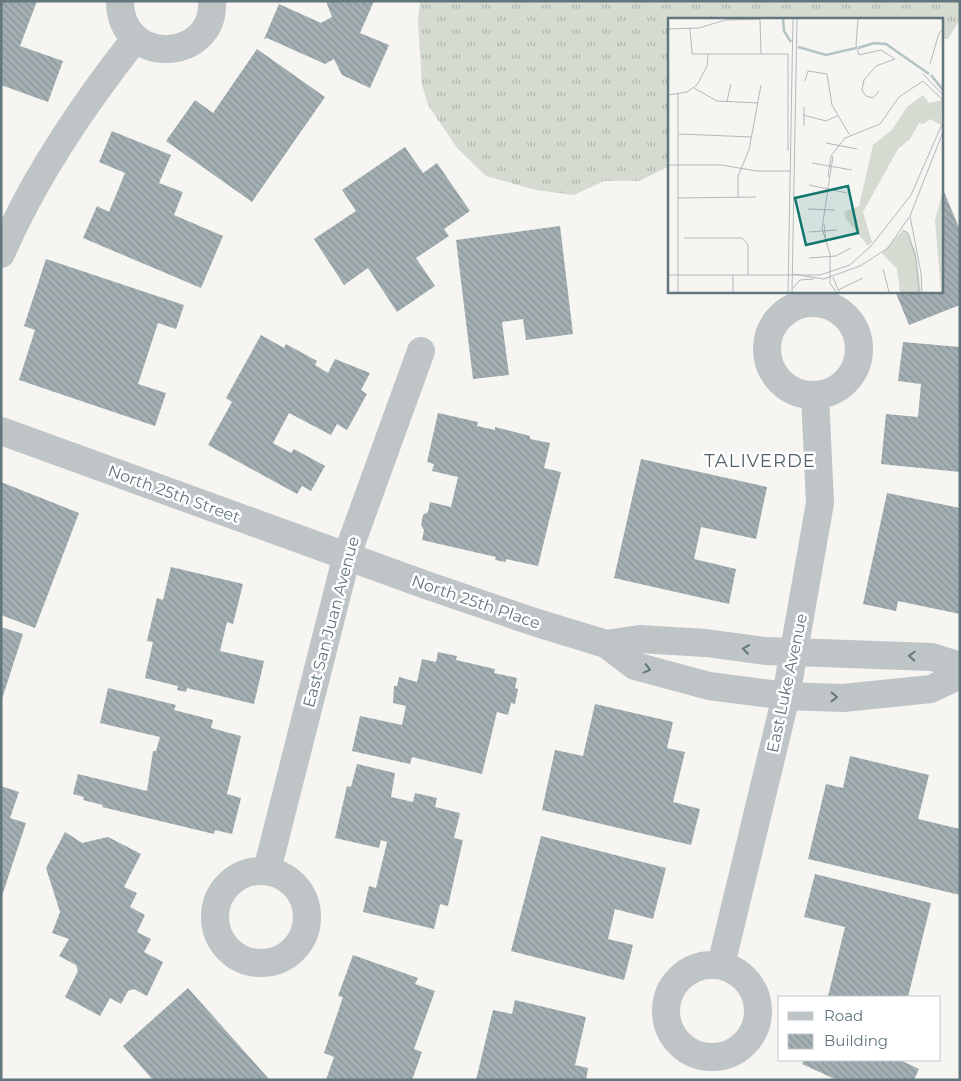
<svg xmlns="http://www.w3.org/2000/svg" width="961" height="1081" viewBox="0 0 961 1081" font-family="Montserrat,sans-serif">
<style>
.grass{fill:url(#grass-tufts)}
.building{fill:url(#building-back-hatch)}
.lines{fill:none;stroke-linecap:round;stroke-linejoin:round}
.minor{stroke:#bfc4c6;stroke-width:28}
.oneway{stroke:#61767d}
.labels{text-anchor:middle;dominant-baseline:central;stroke-width:5;stroke-linejoin:round;paint-order:stroke}
.street-label{font-size:16px;fill:#61767d;stroke:#fff}
.neighbourhood-label{font-size:18px;letter-spacing:1px;fill:#536268;stroke:#fff}
.inset-river{fill:none;stroke:#b4c4c5;stroke-width:2.5}
.inset-road{fill:none;stroke:#b1babc;stroke-width:1}
.view{fill:#0f766e;fill-opacity:0.15;stroke:#0f766e;stroke-width:2.5}
.inset-edge{fill:none;stroke:#61767d;stroke-width:2.5}
</style>
<defs>
<pattern id="grass-tufts" width="24" height="20" patternUnits="userSpaceOnUse" patternTransform="scale(1.25)"><rect width="24" height="20" fill="#d6dbd1"/><path d="M3 7l-1-3M5 7V3M7 7l1-3M15 17l-1-3M17 17v-4M19 17l1-3" fill="none" stroke="#b1b6af"/></pattern>
<pattern id="building-back-hatch" width="6" height="6" patternUnits="userSpaceOnUse" patternTransform="scale(1.25)"><rect width="6" height="6" fill="#a3afb2"/><path d="M-1 5l2 2M0 0l6 6M5-1l2 2" fill="none" stroke="#889396"/></pattern>
</defs>
<rect width="100%" height="100%" fill="#f6f5f2"/>
<path class="grass" d="M 420,1 L 960,1 L 960,19 L 948,39 L 942,39 L 942,19 L 670,19 L 670,166 L 639,181 L 604,181 L 574,195 L 536,190 L 486,176 L 457,148 L 428,105 L 422,85 L 418,20 Z"/>
<path class="building" d="M 1,1 L 37,1 L 20,46 L 63,61 L 48,102 L 1,85 Z
M 326,1 L 374,1 L 360,33 L 389,45 L 370,88 L 342,75 L 334,59 L 325,64 L 267,38 L 264,39 L 279,4 L 321,23 L 332,17 Z
M 257,49 L 325,97 L 252,202 L 166,141 L 195,100 L 213,113 Z
M 112,131 L 171,155 L 159,183 L 183,192 L 174,215 L 223,236 L 201,288 L 83,238 L 97,206 L 109,212 L 125,173 L 99,162 Z
M 405,147 L 423,173 L 437,163 L 470,211 L 444,229 L 449,236 L 416,258 L 435,286 L 397,312 L 368,268 L 344,285 L 314,239 L 356,211 L 342,190 Z
M 942,187 L 960,230 L 960,305 L 909,325 L 895,291 L 942,291 Z
M 560,226 L 573,334 L 526,340 L 523,319 L 502,322 L 509,375 L 473,379 L 456,240 Z
M 46,259 L 184,305 L 176,329 L 158,323 L 138,384 L 166,393 L 155,426 L 19,380 L 35,330 L 24,326 Z
M 261,335 L 284,348 L 286,344 L 317,361 L 315,365 L 328,373 L 335,359 L 370,373 L 361,390 L 367,394 L 347,430 L 337,424 L 331,435 L 289,413 L 273,443 L 291,453 L 294,449 L 325,466 L 311,491 L 302,486 L 297,494 L 208,445 L 232,402 L 226,398 Z
M 903,342 L 960,347 L 960,472 L 881,464 L 886,414 L 918,417 L 921,384 L 898,381 Z
M 438,413 L 478,422 L 477,426 L 495,430 L 495,427 L 530,436 L 530,439 L 550,443 L 544,468 L 561,472 L 538,566 L 506,559 L 506,562 L 495,560 L 496,557 L 422,540 L 424,530 L 421,525 L 423,515 L 428,512 L 430,502 L 451,507 L 458,477 L 432,471 L 434,464 L 427,462 Z
M 641,459 L 767,487 L 756,539 L 701,527 L 694,559 L 736,569 L 729,604 L 614,578 Z
M 1,482 L 79,513 L 35,628 L 1,615 Z
M 887,493 L 960,508 L 960,614 L 898,601 L 896,611 L 863,604 Z
M 171,567 L 243,584 L 233,624 L 227,622 L 220,651 L 264,661 L 254,704 L 187,688 L 186,692 L 177,690 L 178,686 L 145,678 L 153,642 L 147,641 L 157,598 L 163,600 Z
M 1,627 L 23,634 L 2,699 L 1,699 Z
M 438,652 L 457,656 L 456,660 L 495,669 L 494,673 L 517,678 L 515,688 L 518,689 L 515,704 L 511,703 L 508,715 L 497,712 L 482,774 L 412,757 L 410,764 L 352,751 L 360,716 L 402,725 L 406,706 L 393,703 L 394,686 L 397,686 L 399,677 L 417,682 L 422,659 L 436,662 Z
M 108,688 L 176,705 L 174,710 L 213,720 L 211,728 L 241,736 L 227,794 L 241,798 L 232,834 L 215,830 L 214,834 L 102,807 L 103,805 L 83,800 L 84,797 L 73,794 L 78,774 L 147,791 L 153,751 L 156,751 L 160,737 L 100,723 Z
M 595,704 L 673,722 L 667,748 L 685,752 L 673,802 L 700,809 L 691,845 L 542,810 L 555,750 L 583,756 Z
M 850,756 L 929,775 L 918,819 L 960,829 L 960,895 L 808,859 L 826,784 L 843,788 Z
M 357,764 L 395,773 L 391,797 L 413,802 L 415,793 L 437,798 L 435,807 L 460,813 L 454,838 L 463,840 L 448,906 L 440,904 L 434,929 L 363,912 L 369,886 L 376,888 L 387,842 L 381,840 L 379,848 L 335,838 L 347,786 L 351,787 Z
M 1,786 L 19,792 L 10,818 L 26,823 L 2,896 Z
M 65,832 L 82,843 L 108,837 L 141,854 L 124,887 L 137,893 L 130,907 L 145,915 L 137,932 L 151,939 L 144,952 L 163,962 L 147,996 L 134,989 L 128,991 L 121,1004 L 110,998 L 100,1016 L 65,997 L 78,971 L 76,965 L 59,956 L 69,939 L 52,933 L 60,912 L 46,868 Z
M 541,836 L 666,868 L 653,919 L 615,909 L 608,939 L 633,945 L 624,980 L 511,951 Z
M 815,874 L 931,903 L 908,997 L 828,996 L 845,927 L 804,917 Z
M 353,955 L 418,978 L 415,984 L 435,991 L 414,1049 L 422,1052 L 412,1080 L 326,1080 L 334,1057 L 324,1053 L 343,997 L 338,996 Z
M 188,988 L 268,1078 L 266,1080 L 153,1080 L 123,1046 Z
M 515,1000 L 586,1017 L 575,1065 L 588,1068 L 586,1080 L 476,1080 L 493,1010 L 512,1014 Z
M 804,1060 L 900,1060 L 919,1069 L 914,1080 L 837,1080 L 802,1064 Z"/>
<g class="lines">
<path class="minor" d="M 120,1 C 120,68 216,62 212,1
M 1,254 C 34,177 83,105 135,39
M767 349a46 46 0 1 1 92 0a46 46 0 1 1-92 0Z
M 1,431 L 426,585 L 534,622 L 606,644 L 635,666 L 709,686 L 786,696 L 843,698 L 931,689 L 960,675
M 606,644 L 639,639 L 706,643 L 765,651 L 932,657 L 960,666
M 267,870 L 347,555 L 421,351
M215 917a46 46 0 1 1 92 0a46 46 0 1 1-92 0Z
M666 1011a46 46 0 1 1 92 0a46 46 0 1 1-92 0Z
M 721,965 L 786,696 L 820,503 L 815,396"/>
</g>
<defs><path id="oneway-chevron" d="M-2-3.5L2.5 0L-2 3.5" fill="none" stroke-width="1.6" stroke-linecap="round" stroke-linejoin="round" transform="scale(1.25)"/></defs>
<g class="oneway">
<use href="#oneway-chevron" transform="translate(746 649) rotate(-172)"/>
<use href="#oneway-chevron" transform="translate(912 656) rotate(-177)"/>
<use href="#oneway-chevron" transform="translate(647 669) rotate(15)"/>
<use href="#oneway-chevron" transform="translate(834 697) rotate(1)"/>
</g>
<g class="labels">
<g class="street-label">
<text transform="translate(174 494) rotate(20)">North 25th Street</text>
<text transform="translate(476 602) rotate(19)">North 25th Place</text>
<text transform="translate(331 622) rotate(-75)">East San Juan Avenue</text>
<text transform="translate(787 683) rotate(-78)">East Luke Avenue</text>
</g>
<g class="neighbourhood-label">
<text x="760" y="461">TALIVERDE</text>
</g>
</g>
<g transform="translate(668 18)">
<rect width="275" height="275" fill="#f6f5f2"/>
<path d="M 255,77 L 261,85 L 274,82 L 273,107 L 262,101 L 256,106 L 251,105 L 242,121 L 230,131 L 195,194 L 204,224 L 200,228 L 178,201 L 176,194 L 191,188 L 205,127 L 224,112 L 239,89 ZM 275,173 L 275,274 L 273,274 L 267,202 ZM 235,212 L 240,215 L 248,235 L 253,274 L 232,274 L 229,251 L 214,235 Z" fill="#d6dbd1"/>
<path class="inset-river" d="M 115,1 L 116,13 L 123,24M 130,29 L 158,37 L 188,30M 190,30 L 206,25 L 218,26 L 261,56M 263,57 L 275,72"/>
<path class="inset-road" d="M 92,1 L 93,36M 190,1 L 188,27 L 191,37 L 213,32 L 227,41M 22,10 L 24,36 L 120,36 L 120,133M 0,11 L 31,10 L 57,2 L 92,1M 262,46 L 271,15 L 275,12M 255,56 L 275,77M 137,63 L 140,53 L 159,56 L 164,87 L 181,116M 255,63 L 275,82M 26,70 L 49,83 L 90,85M 211,73 L 205,80 L 198,78 L 194,72 L 196,62 L 208,48 L 227,41M 10,76 L 10,274M 0,77 L 19,74 L 29,67 L 39,48 L 40,36M 59,83 L 63,66M 136,89 L 136,108M 135,97 L 158,103 L 169,98M 11,116 L 84,119M 158,125 L 189,131M 165,138 L 154,210 L 162,236 L 162,265 L 168,274M 144,145 L 184,152M 0,147 L 54,147 L 88,153 L 123,153M 160,159 L 163,138 L 177,120 L 212,106 L 231,79 L 255,63M 141,167 L 179,175M 10,180 L 88,179M 70,180 L 70,158 L 81,132 L 93,67M 140,191 L 167,192M 156,206 L 158,223M 235,212 L 240,215 L 248,241 L 251,274M 141,214 L 169,212M 16,220 L 74,220 L 80,227 L 80,257M 141,240 L 168,238 L 183,230M 215,251 L 221,274M 124,256 L 156,261 L 192,248 L 220,230 L 241,199M 0,257 L 152,257 L 182,247 L 203,228 L 243,177 L 275,104M 65,257 L 65,274M 165,259 L 171,274M 125,270 L 132,262 L 146,261M 170,272 L 195,260M 120,274 L 125,1M 124,274 L 129,1M 254,274 L 253,255 L 242,198 L 275,114"/>
<path class="view" d="M 180,168 L 190,215 L 138,227 L 127,180 Z"/>
<rect width="275" height="275" class="inset-edge"/>
</g>
<rect width="961" height="1081" fill="none" stroke="#61767d" stroke-width="5"/>
<rect x="778" y="996" width="162" height="65" fill="#ffffff" stroke="#c0c8cb"/>
<rect x="788" y="1012" width="25" height="8" fill="#bfc4c6" stroke="#c0c8cb"/>
<text x="824" y="1021" font-size="15" fill="#61767d">Road</text>
<rect x="788" y="1034" width="25" height="15" fill="url(#building-back-hatch)" stroke="#c0c8cb"/>
<text x="824" y="1046" font-size="15" fill="#61767d">Building</text>
</svg>
